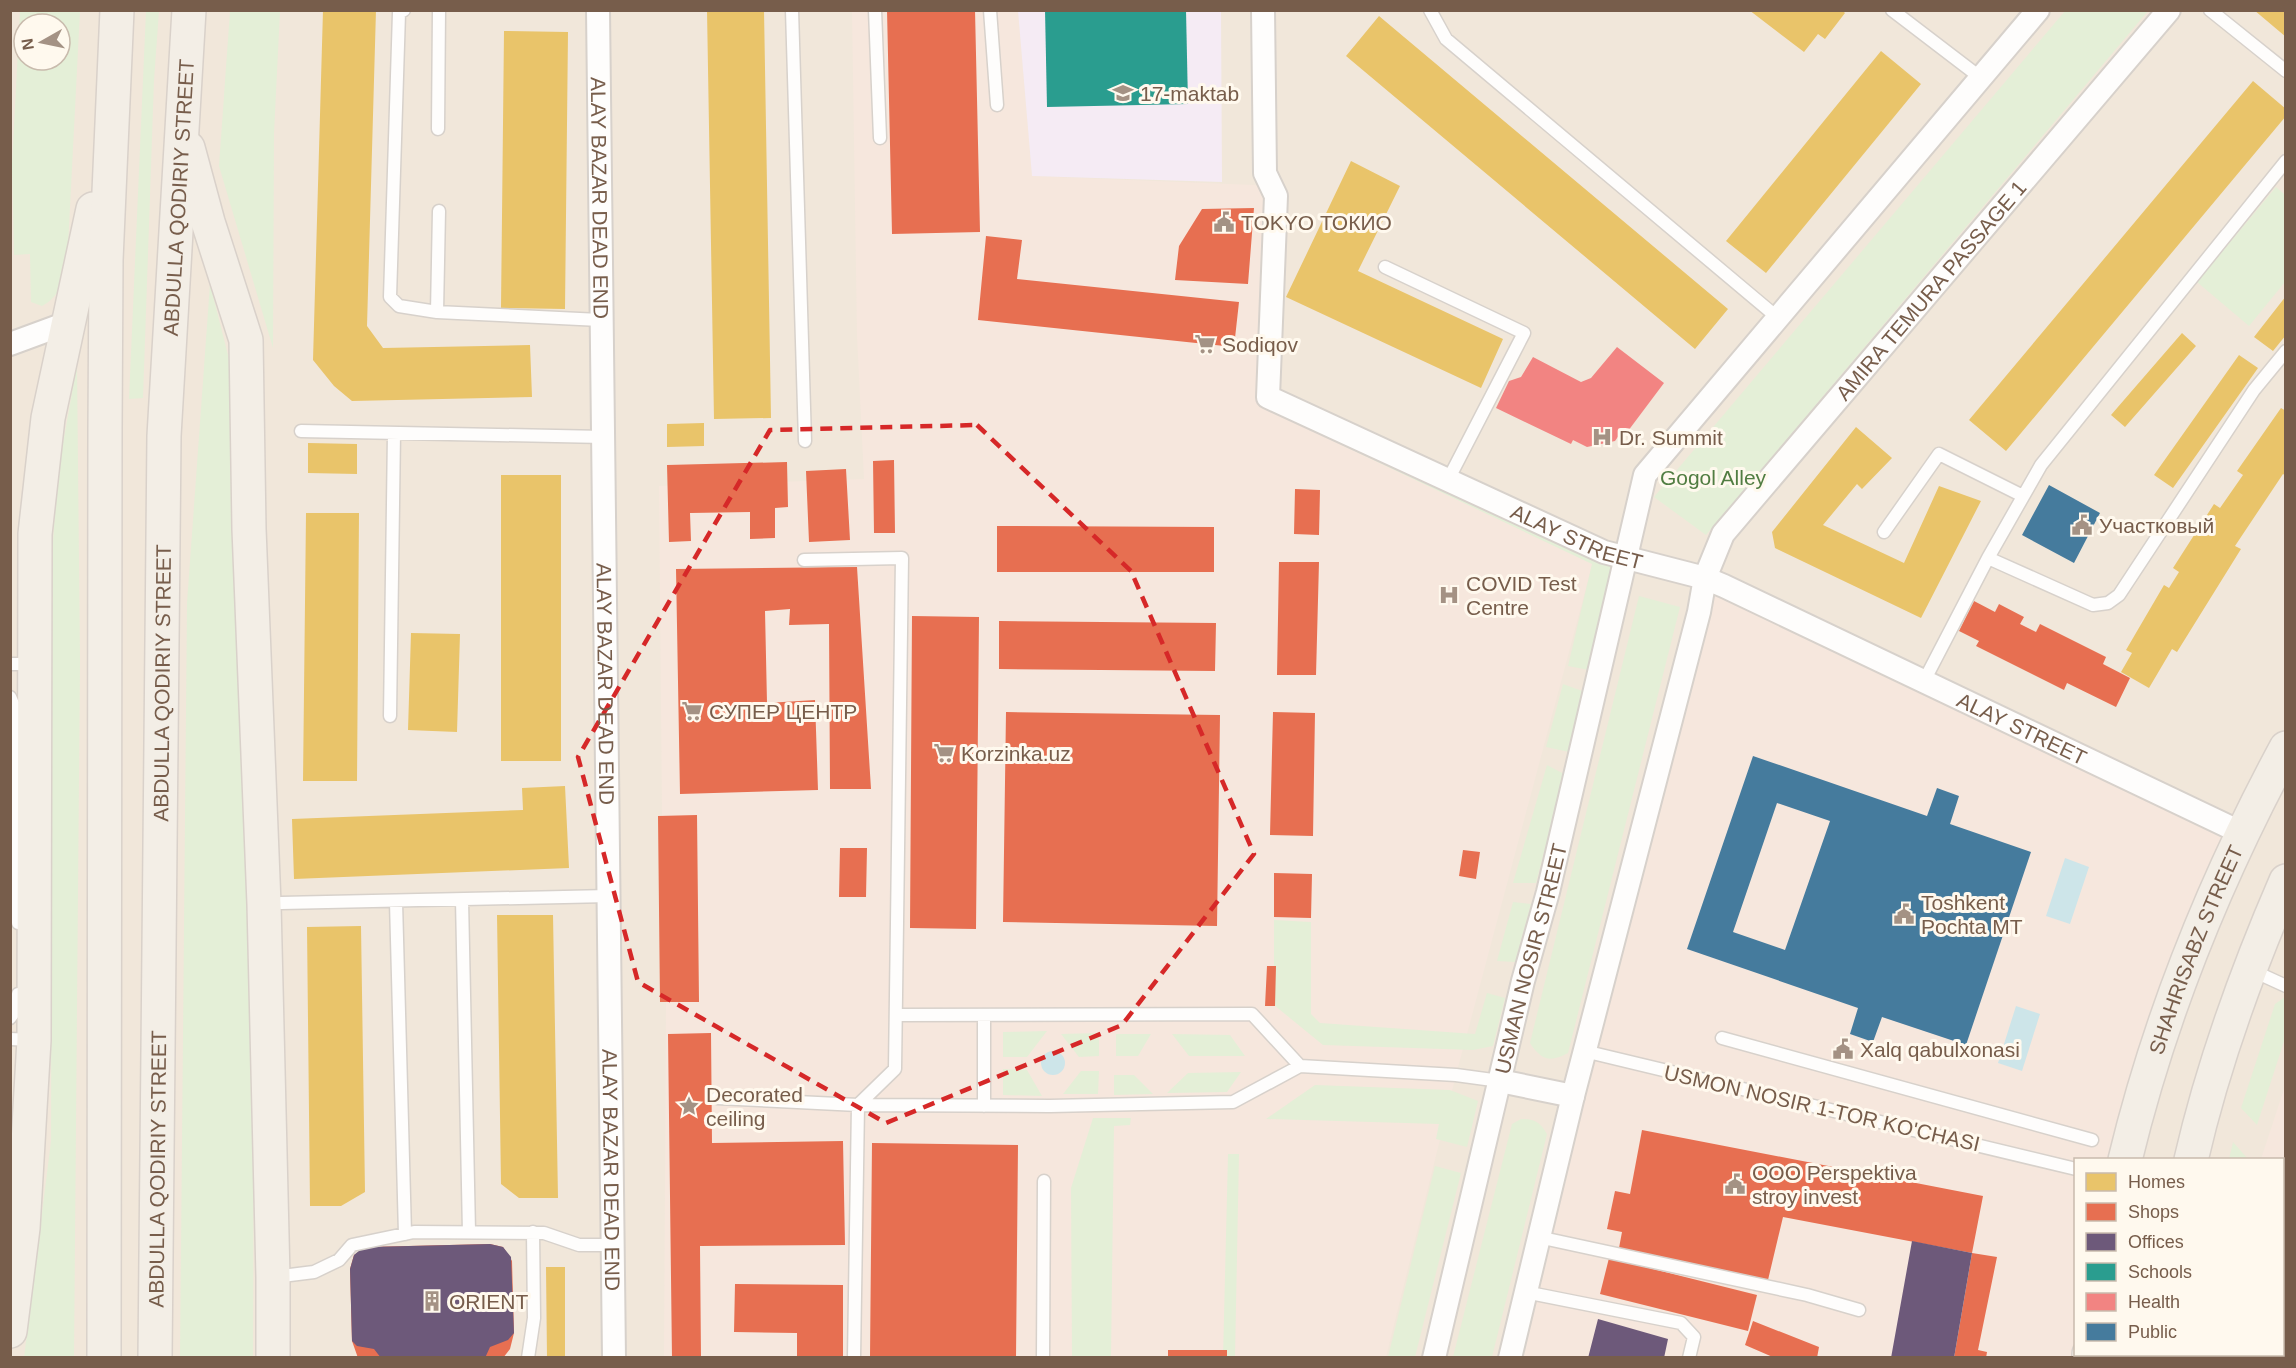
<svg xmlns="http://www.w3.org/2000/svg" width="2296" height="1368" viewBox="0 0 2296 1368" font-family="Helvetica,sans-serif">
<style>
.residential{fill:#f1e7da;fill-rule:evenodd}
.commercial{fill:#f6e7dd}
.education{fill:#f5ebf4}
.green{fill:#e4efd7;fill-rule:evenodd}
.water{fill:#cde5e9}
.homes{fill:#e9c46a}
.shops{fill:#e76f51}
.offices{fill:#6d597a}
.schools{fill:#2a9d8f}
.health{fill:#f28482}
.public{fill:#457b9d;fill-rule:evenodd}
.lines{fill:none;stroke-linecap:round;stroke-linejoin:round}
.lane-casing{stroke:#d7d1cb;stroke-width:15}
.street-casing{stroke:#d7d1cb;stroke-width:26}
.primary-casing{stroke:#d9d1ca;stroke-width:36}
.lane{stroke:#fefdfc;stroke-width:12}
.street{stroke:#fefdfc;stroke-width:22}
.primary{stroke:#f3eee6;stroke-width:33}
.marked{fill:none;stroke:#d62828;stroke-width:4.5;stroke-dasharray:12 8;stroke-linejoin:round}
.labels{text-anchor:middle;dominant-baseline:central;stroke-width:6;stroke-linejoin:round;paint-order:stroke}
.poi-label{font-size:21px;fill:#775d4b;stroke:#fff9ee;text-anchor:start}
.street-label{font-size:21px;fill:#775d4b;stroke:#fff9ee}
.park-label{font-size:21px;fill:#517d42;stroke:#fff9ee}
</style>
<rect width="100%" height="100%" fill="#f8f4ed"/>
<path class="residential" d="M 10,11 L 2285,11 L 2285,1357 L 11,1357 ZM 24,24 L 60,24 L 60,60 L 24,60 ZM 2076,1160 L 2282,1160 L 2282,1354 L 2076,1354 Z"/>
<path class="commercial" d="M 852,11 L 1018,11 L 1032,176 L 1276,186 L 1275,398 L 1597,547 L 1456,1075 L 1386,1357 L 664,1357 L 666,1002 L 699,1001 L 697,816 L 662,816 L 659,486 L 864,479 L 857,336 Z
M 1705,578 L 2242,833 L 2125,1159 L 2076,1160 L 2076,1354 L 2089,1357 L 1510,1358 Z
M 2285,1086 L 2285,1357 L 2222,1358 L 2223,1355 L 2282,1354 L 2282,1160 L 2261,1159 Z"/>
<path class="education" d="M 1018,11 L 1221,11 L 1222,182 L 1032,176 Z"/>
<path class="green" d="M 20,11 L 80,11 L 67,266 C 62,284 59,297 42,306 L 31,302 L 30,254 L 14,255 L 12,165 ZM 24,24 L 60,24 L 60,60 L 24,60 Z
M 146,11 L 159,11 L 154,80 L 143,398 L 129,399 Z
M 230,11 L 280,11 L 274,133 L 273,348 L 219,166 Z
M 2065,11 L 2148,11 L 1706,535 L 1654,497 Z
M 2276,187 L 2285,195 L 2285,282 L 2249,326 L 2197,282 Z
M 210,284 L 230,363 L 254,1032 L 253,1357 L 180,1358 L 187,603 Z
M 77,365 L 80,661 L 74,1357 L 24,1358 L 51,1141 L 52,560 L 57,477 Z
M 1297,409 L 1612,559 L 1615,568 L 1589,670 L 1568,666 L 1592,564 L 1304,427 Z
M 1639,596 L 1680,607 L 1568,1053 C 1550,1063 1541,1060 1530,1043 Z
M 1563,684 L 1585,692 L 1569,752 L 1546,747 Z
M 1547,765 L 1564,774 L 1536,883 L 1513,883 Z
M 1513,902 L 1531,904 L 1515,962 L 1497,961 Z
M 1274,920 L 1311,922 L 1311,1014 L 1320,1023 L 1475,1034 L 1487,993 L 1505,998 L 1493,1046 L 1473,1050 L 1323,1045 L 1274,1005 Z
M 2285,997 L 2285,1038 L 2257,1125 L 2241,1108 L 2275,1004 Z
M 1047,1031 L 1027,1057 L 1003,1057 L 1003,1032 Z
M 1099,1033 L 1099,1056 L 1079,1057 L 1061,1034 Z
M 1116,1034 L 1151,1034 L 1138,1056 L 1116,1056 Z
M 1172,1034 L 1230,1035 L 1245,1056 L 1189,1056 Z
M 1003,1069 L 1027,1070 L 1042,1096 L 1003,1095 Z
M 1081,1071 L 1099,1071 L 1098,1094 L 1063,1094 Z
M 1241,1072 L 1227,1092 L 1167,1093 L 1188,1073 Z
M 1114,1075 L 1134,1075 L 1153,1094 L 1114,1095 Z
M 1315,1085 L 1450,1090 L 1478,1101 L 1467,1147 L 1436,1139 L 1439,1124 L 1266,1119 Z
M 1093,1118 L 1131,1118 L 1130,1125 L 1114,1126 L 1111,1357 L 1072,1357 L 1071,1188 Z
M 1521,1119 C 1535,1119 1540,1122 1547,1134 L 1492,1357 L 1453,1357 L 1512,1124 Z
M 2233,1142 L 2248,1159 L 2229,1159 Z
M 1228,1154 L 1239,1154 L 1235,1357 L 1223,1358 Z
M 1435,1166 L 1461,1173 L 1415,1357 L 1388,1357 Z"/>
<path class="water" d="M 2065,858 L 2089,867 L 2070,924 L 2046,916 Z
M 2016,1006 L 2040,1014 L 2022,1071 L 1998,1063 Z
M1041 1063a12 12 0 1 1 24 0a12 12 0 1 1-24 0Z"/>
<path class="homes" d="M 323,10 L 376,10 L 367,326 L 383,348 L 530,345 L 532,397 L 352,401 L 334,386 L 313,360 Z
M 707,10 L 764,10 L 771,418 L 714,419 Z
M 1749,10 L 1842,10 L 1845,13 L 1825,39 L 1818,34 L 1804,52 Z
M 2254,10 L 2286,10 L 2286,37 Z
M 1379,16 L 1728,309 L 1695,349 L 1346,56 Z
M 504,31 L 568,32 L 565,309 L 501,308 Z
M 1881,51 L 1921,84 L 1766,273 L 1726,241 Z
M 2253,81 L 2286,109 L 2286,116 L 2006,451 L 1969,420 Z
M 1351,161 L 1400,186 L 1358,271 L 1503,339 L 1481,388 L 1286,297 Z
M 2286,296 L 2286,335 L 2273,351 L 2254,337 Z
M 2182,333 L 2196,346 L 2125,427 L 2111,415 Z
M 2239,355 L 2258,368 L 2173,488 L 2154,475 Z
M 2281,408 L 2286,411 L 2286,476 L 2283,474 L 2235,546 L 2241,549 L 2177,652 L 2172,649 L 2149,688 L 2121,672 L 2132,653 L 2126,650 L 2164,585 L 2169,588 L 2179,572 L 2173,568 L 2214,504 L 2220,508 L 2243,475 L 2237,471 Z
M 704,423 L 704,446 L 667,447 L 667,424 Z
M 1856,427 L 1892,458 L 1862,489 L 1857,484 L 1823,525 L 1904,563 L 1939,486 L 1981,501 L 1921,618 L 1775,548 L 1772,532 Z
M 308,443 L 357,444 L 357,474 L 308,473 Z
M 501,475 L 561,475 L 561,761 L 501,761 Z
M 306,513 L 359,513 L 357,781 L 303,781 Z
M 411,633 L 460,634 L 457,732 L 408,730 Z
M 565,786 L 569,868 L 294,879 L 292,819 L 523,810 L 522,788 Z
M 497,915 L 553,915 L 558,1198 L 519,1198 L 501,1184 Z
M 361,926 L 365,1192 L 341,1206 L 310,1206 L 307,927 Z
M 546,1267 L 565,1267 L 565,1358 L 547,1358 Z"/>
<path class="shops" d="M 887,10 L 975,10 L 980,232 L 892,234 Z
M 1254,208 L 1248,284 L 1175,280 L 1179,246 L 1202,209 Z
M 986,236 L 1022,240 L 1017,279 L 1239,302 L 1234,347 L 978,320 Z
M 894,460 L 895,533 L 874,533 L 873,461 Z
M 787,462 L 788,507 L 775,508 L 775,538 L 750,539 L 750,512 L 690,513 L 691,541 L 669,542 L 667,465 Z
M 846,469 L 850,540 L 809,542 L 806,471 Z
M 1295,489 L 1320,490 L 1319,535 L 1294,534 Z
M 997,526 L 1214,527 L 1214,572 L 997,572 Z
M 1279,562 L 1319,562 L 1316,675 L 1277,675 Z
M 857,567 L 871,789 L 830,789 L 829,624 L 789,625 L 790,609 L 765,611 L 767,703 L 815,700 L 818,790 L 680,794 L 676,569 Z
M 1974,601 L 1995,612 L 1999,604 L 2024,617 L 2020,624 L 2036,632 L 2040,624 L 2106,657 L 2103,664 L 2130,678 L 2116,707 L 2067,683 L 2064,690 L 1976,646 L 1979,641 L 1959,631 Z
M 912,616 L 979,617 L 976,929 L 910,928 Z
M 999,621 L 1216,623 L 1215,671 L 999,669 Z
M 1006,712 L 1220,715 L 1217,926 L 1003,922 Z
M 1273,712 L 1315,713 L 1313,836 L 1270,835 Z
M 697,815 L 699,1002 L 660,1002 L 658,816 Z
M 840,848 L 867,848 L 866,897 L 839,897 Z
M 1463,850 L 1480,852 L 1476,879 L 1459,876 Z
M 1274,873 L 1312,874 L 1311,918 L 1274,917 Z
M 1267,966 L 1276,966 L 1275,1006 L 1265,1006 Z
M 711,1033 L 712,1143 L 843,1141 L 845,1245 L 700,1246 L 701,1358 L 672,1358 L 668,1034 Z
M 1642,1130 L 1983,1196 L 1972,1253 L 1997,1257 L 1978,1350 L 1987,1352 L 1986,1358 L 1954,1358 L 1972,1253 L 1783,1217 L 1768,1280 L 1619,1248 L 1622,1232 L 1607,1229 L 1615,1191 L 1630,1194 Z
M 872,1143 L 1018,1145 L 1016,1358 L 870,1358 Z
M 490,1244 L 503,1247 L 512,1261 L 514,1333 L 510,1349 L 503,1358 L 358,1358 L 352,1341 L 350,1269 L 354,1255 L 368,1247 Z
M 1609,1258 L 1757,1295 L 1748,1331 L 1600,1294 Z
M 735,1284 L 843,1285 L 843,1358 L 797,1358 L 797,1333 L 734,1332 Z
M 1753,1321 L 1819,1347 L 1817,1358 L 1775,1358 L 1745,1345 Z
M 1168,1350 L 1227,1350 L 1227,1358 L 1168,1358 Z"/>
<path class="offices" d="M 1912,1241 L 1972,1253 L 1954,1358 L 1891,1358 Z
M 490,1244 L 503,1247 L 511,1257 L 514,1333 L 508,1340 L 490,1347 L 485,1358 L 381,1358 L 374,1349 L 357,1346 L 352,1341 L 350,1269 L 354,1255 L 360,1250 L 368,1247 Z
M 1598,1319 L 1668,1339 L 1664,1358 L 1588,1358 Z"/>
<path class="schools" d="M 1045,10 L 1186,10 L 1188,104 L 1047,107 Z"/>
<path class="health" d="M 1617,347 L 1664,383 L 1628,431 L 1624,428 L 1615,441 L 1587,447 L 1573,440 L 1571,444 L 1496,408 L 1509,381 L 1521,377 L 1533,357 L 1581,382 L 1591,378 Z"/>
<path class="public" d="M 2049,485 L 2100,513 L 2074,563 L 2022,535 Z
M 1753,756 L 1927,816 L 1937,788 L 1959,796 L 1950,824 L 2031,852 L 1966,1045 L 1882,1017 L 1873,1042 L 1850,1034 L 1858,1008 L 1687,949 ZM 1777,803 L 1830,821 L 1785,950 L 1733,932 Z"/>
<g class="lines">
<g class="lane-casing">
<path id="lane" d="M 404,10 L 399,13 L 390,297 L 399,306 L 437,312 L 600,320
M 792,10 L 805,441
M 875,10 L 880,138
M 990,10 L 997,105
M 1430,10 L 1446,39 L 1778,318
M 1892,10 L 1981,78
M 2210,10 L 2286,71
M 438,129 L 439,10
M 2286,161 L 2041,465 L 1988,558 L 2093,605 L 2108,603 L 2119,595 L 2254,390 L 2286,351
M 1385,267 L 1524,333 L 1448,480
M 437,312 L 439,211
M 301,431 L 604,437
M 1884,532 L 1939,454 L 2023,496
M 804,560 L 902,558 L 895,1069 L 858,1105 L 854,1358
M 10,664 L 34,664
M 1923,683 L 1988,558
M 10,697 L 17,713 L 18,923
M 390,716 L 394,433
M 462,900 L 469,1232
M 396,902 L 405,1234
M 281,903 L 609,896
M 2251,970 L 2286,986
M 896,1015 L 1252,1014 L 1300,1066
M 10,1018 L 18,1007 L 18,994
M 1722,1038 L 2092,1140
M 10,1039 L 33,1040
M 1584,1051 L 2076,1169
M 717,1098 L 858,1105 L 1050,1106 L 1233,1102 L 1300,1066 L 1456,1075 L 1500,1081
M 984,1106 L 984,1015
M 1538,1237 L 1807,1295 L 1859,1310
M 274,1277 L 314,1272 L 339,1260 L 352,1245 L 414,1232 L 544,1233 L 579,1245 L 613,1245
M 1525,1292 L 1681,1323 L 1694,1337 L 1689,1358
M 528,1358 L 534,1318 L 533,1232
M 1043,1358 L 1044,1181"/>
</g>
<g class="street-casing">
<g id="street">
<path id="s1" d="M 598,10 L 614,1358"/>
<path id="s2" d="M 1263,10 L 1265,173 L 1276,196 L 1268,397 L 1604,552 L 1705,578 L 1724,586 L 2242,833"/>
<path d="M 10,344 L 67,323"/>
<path d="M 1500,1081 L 1573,1096"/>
<path id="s3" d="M 1434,1358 L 1523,981 L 1548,892 L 1645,475 L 2038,10"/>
<path id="s4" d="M 1510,1358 L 1573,1096 L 1699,612 L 1705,578 L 1723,534 L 2169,10"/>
</g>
</g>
<g class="primary-casing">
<g id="primary">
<path d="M 188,148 L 208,222 L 246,340 L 249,529 L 264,904 L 273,1277 L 273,1358"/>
<path id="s5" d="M 2125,1160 C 2160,1015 2216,878 2286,748"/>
<path d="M 2191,1160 C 2213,1064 2247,971 2286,881"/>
<path d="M 10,1331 L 23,1228 L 34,1040 L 35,534 L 48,418 L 93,209"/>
<path d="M 104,1358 L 105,429 L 106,260 L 117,10"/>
<path id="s6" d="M 155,1358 L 164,436 L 189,10"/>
<path d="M 2089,1358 L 2089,1354"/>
<path d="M 2153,1358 L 2154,1354"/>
</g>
</g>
<use href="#lane" class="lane"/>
<use href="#street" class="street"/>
<use href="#primary" class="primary"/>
</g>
<path class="marked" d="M 977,425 L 1131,571 L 1254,854 L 1122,1025 L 886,1123 L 638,982 L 578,757 L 770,430 Z"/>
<defs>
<g id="school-bare" transform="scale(1.62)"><path d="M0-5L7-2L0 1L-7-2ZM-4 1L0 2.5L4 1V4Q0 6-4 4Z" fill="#a49284" stroke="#fff9ee" stroke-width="2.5" paint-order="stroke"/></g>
<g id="civic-bare" transform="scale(1.62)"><path d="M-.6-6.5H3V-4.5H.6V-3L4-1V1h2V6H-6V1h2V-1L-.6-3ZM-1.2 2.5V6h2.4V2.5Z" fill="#a49284" stroke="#fff9ee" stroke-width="2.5" paint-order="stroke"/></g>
<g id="supermarket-bare" transform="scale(1.62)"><path d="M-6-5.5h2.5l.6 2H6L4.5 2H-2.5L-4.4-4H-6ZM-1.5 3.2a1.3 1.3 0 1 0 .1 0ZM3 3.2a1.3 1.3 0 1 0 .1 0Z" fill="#a49284" stroke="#fff9ee" stroke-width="2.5" paint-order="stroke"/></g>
<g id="hospital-bare" transform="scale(1.62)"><path d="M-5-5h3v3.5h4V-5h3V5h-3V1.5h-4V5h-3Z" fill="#a49284" stroke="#fff9ee" stroke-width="2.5" paint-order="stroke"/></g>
<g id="sight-bare" transform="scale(1.62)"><path d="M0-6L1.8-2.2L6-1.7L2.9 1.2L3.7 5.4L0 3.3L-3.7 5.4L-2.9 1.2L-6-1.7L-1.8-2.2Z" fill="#a49284" stroke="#fff9ee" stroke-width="2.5" paint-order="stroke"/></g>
<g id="building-bare" transform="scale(1.62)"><path d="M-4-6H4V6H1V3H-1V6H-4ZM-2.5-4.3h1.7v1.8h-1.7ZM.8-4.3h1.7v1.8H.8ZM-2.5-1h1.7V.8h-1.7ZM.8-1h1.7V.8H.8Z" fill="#a49284" stroke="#fff9ee" stroke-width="2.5" paint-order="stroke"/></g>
</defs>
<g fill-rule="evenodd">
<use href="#school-bare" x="1123" y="93"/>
<use href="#civic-bare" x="1224" y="222"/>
<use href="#supermarket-bare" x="1205" y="344"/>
<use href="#hospital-bare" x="1602" y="437"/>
<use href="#civic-bare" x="2082" y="525"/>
<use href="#hospital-bare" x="1449" y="595"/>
<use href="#supermarket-bare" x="692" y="711"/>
<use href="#supermarket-bare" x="944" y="753"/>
<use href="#civic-bare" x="1904" y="914"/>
<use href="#civic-bare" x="1843" y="1049"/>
<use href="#sight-bare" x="689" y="1106"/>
<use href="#civic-bare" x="1735" y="1184"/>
<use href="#building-bare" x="432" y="1301"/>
</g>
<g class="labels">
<g class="poi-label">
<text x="1140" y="93">17-maktab</text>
<text x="1241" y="222">TOKYO ТОКИО</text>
<text x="1222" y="344">Sodiqov</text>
<text x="1619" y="437">Dr. Summit</text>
<text x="2099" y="525">Участковый</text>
<text x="1466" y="583">COVID Test<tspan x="1466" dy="24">Centre</tspan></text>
<text x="709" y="711">СУПЕР ЦЕНТР</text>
<text x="961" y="753">Korzinka.uz</text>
<text x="1921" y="902">Toshkent<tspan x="1921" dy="24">Pochta MT</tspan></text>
<text x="1860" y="1049">Xalq qabulxonasi</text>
<text x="706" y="1094">Decorated<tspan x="706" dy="24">ceiling</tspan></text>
<text x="1752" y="1172">ООО Perspektiva<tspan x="1752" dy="24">stroy invest</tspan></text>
<text x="449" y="1301">ORIENT</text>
</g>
<g class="street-label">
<text stroke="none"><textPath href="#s6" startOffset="1161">ABDULLA QODIRIY STREET</textPath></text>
<text stroke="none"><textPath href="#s1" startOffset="188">ALAY BAZAR DEAD END</textPath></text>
<text stroke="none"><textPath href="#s4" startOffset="1172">AMIRA TEMURA PASSAGE 1</textPath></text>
<text stroke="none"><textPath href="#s2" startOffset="729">ALAY STREET</textPath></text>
<text stroke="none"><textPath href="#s6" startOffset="675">ABDULLA QODIRIY STREET</textPath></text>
<text stroke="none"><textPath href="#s1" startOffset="674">ALAY BAZAR DEAD END</textPath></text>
<text stroke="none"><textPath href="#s2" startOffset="1215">ALAY STREET</textPath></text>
<text stroke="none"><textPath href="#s5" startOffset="222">SHAHRISABZ STREET</textPath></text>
<text stroke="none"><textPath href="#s3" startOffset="411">USMAN NOSIR STREET</textPath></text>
<text transform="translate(1822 1108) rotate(13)">USMON NOSIR 1-TOR KO'CHASI</text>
<text stroke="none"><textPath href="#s6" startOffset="189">ABDULLA QODIRIY STREET</textPath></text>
<text stroke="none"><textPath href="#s1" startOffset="1160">ALAY BAZAR DEAD END</textPath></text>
</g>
<g class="park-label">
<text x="1713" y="477">Gogol Alley</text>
</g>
</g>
<rect width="2296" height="1368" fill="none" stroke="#775d4b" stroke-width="24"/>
<rect x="2074" y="1158" width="210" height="198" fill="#fff9ee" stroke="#c9bbad" stroke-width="1.5"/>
<rect x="2086" y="1173" width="30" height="18" fill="#e9c46a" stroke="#c9bbad" stroke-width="1.5"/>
<text x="2128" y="1188" font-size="18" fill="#775d4b">Homes</text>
<rect x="2086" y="1203" width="30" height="18" fill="#e76f51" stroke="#c9bbad" stroke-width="1.5"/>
<text x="2128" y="1218" font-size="18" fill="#775d4b">Shops</text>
<rect x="2086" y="1233" width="30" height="18" fill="#6d597a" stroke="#c9bbad" stroke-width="1.5"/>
<text x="2128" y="1248" font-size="18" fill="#775d4b">Offices</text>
<rect x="2086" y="1263" width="30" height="18" fill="#2a9d8f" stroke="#c9bbad" stroke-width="1.5"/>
<text x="2128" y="1278" font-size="18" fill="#775d4b">Schools</text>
<rect x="2086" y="1293" width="30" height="18" fill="#f28482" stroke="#c9bbad" stroke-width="1.5"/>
<text x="2128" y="1308" font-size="18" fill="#775d4b">Health</text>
<rect x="2086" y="1323" width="30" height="18" fill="#457b9d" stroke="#c9bbad" stroke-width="1.5"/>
<text x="2128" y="1338" font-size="18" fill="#775d4b">Public</text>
<g transform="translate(42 42) rotate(261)"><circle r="28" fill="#fff9ee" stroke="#c9bbad" stroke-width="1.5"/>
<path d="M0-4.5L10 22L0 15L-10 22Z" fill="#a49284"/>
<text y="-9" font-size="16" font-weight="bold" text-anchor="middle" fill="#775d4b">N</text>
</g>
</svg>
